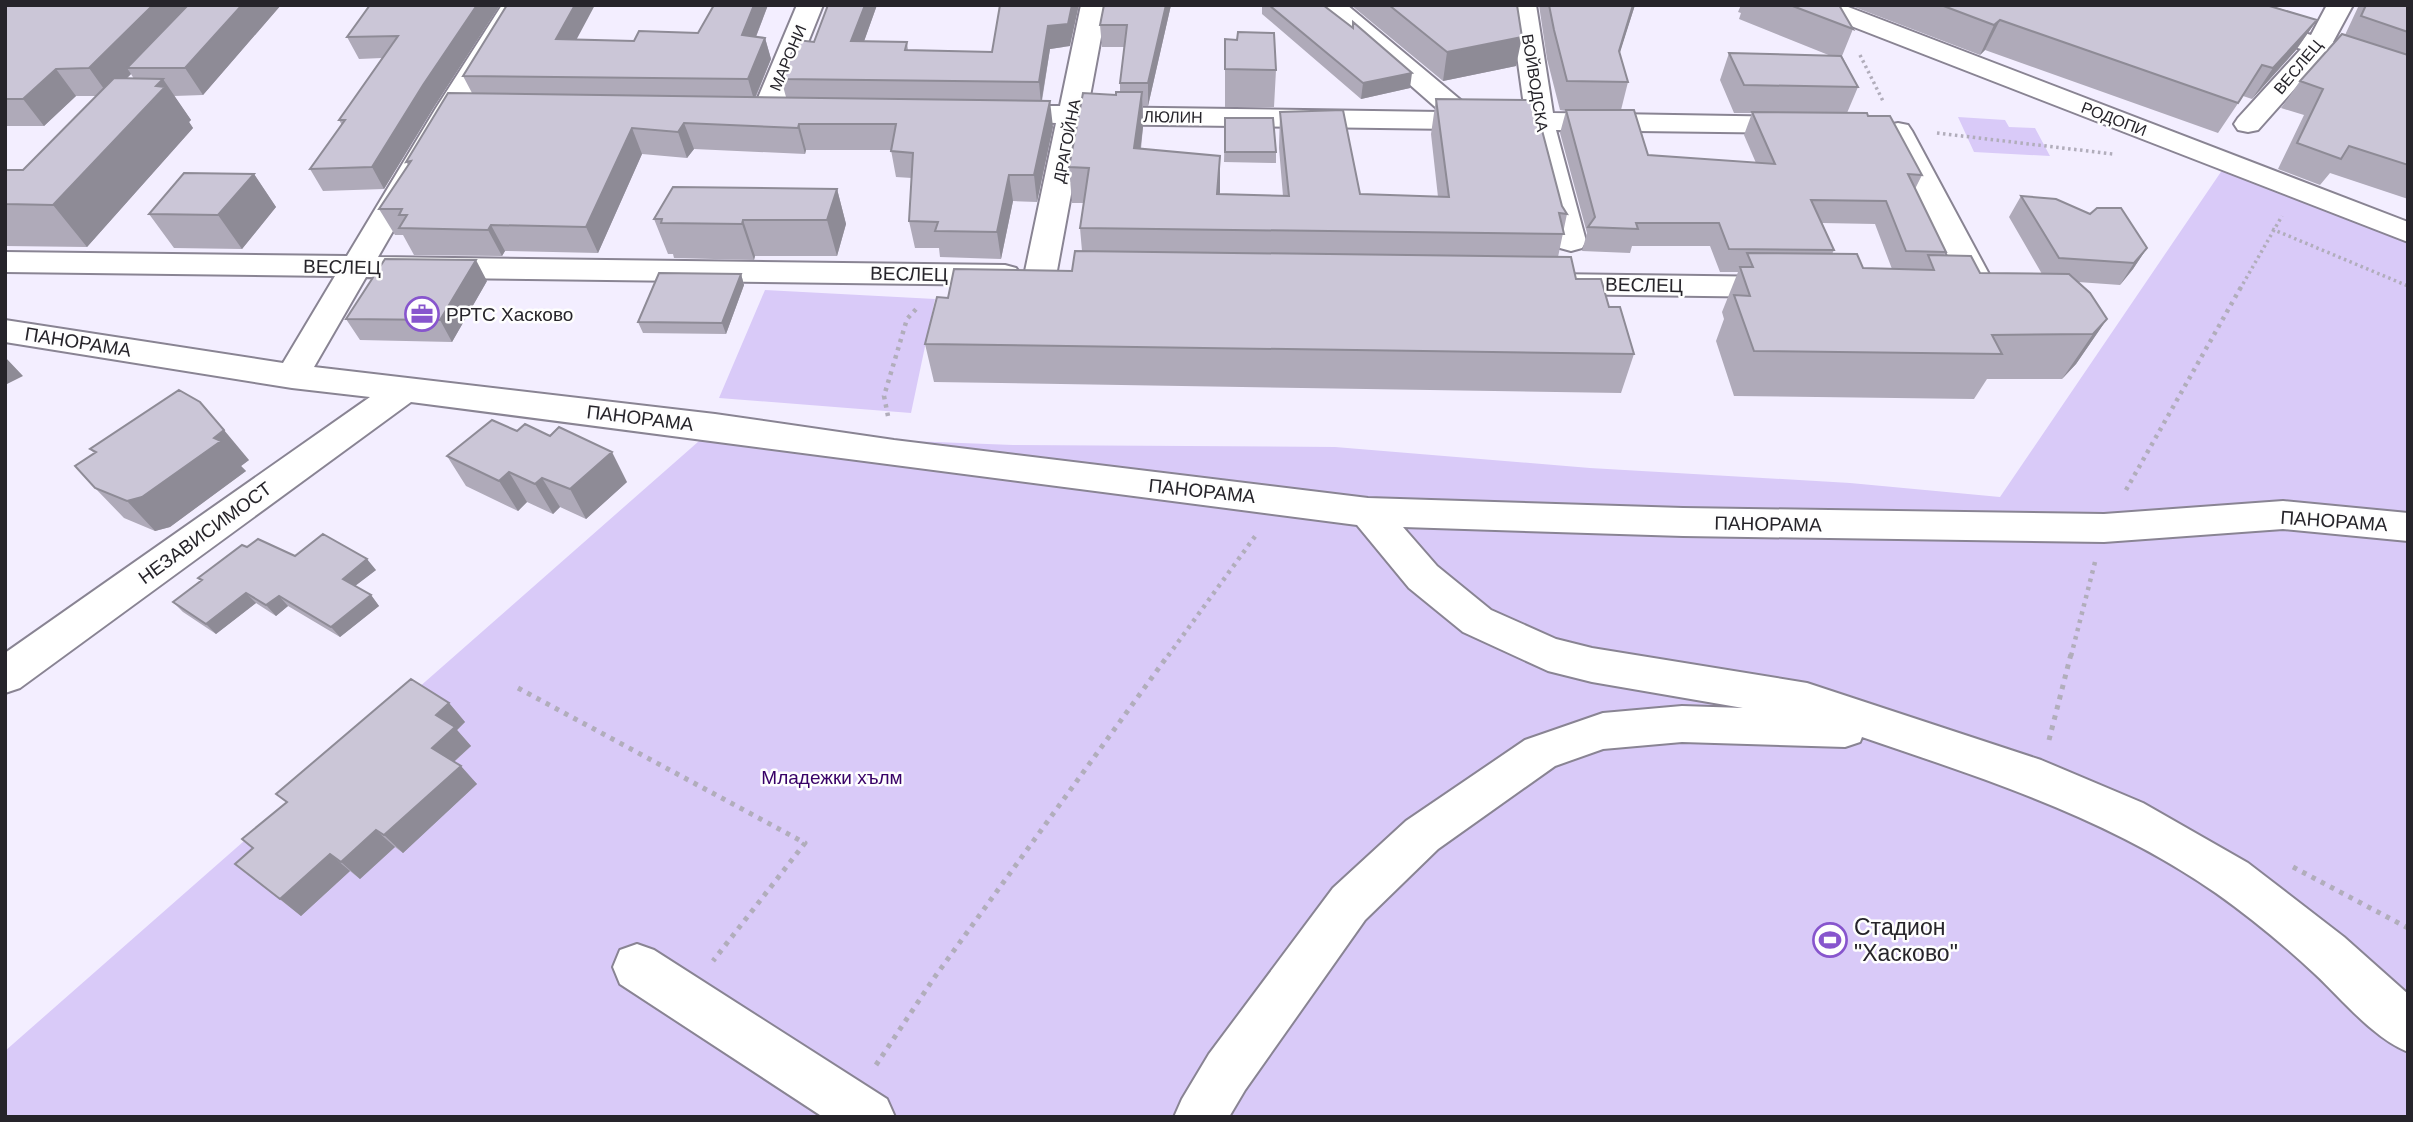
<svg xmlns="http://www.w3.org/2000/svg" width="2413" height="1122" viewBox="0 0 2413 1122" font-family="Arial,sans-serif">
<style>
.green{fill:#d9caf8}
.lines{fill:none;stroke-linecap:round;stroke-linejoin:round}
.minor-casing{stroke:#898493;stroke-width:4}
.path-far2{stroke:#b1adbb;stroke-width:3.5;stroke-dasharray:2.5 3.5;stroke-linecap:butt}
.path-far1{stroke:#b1adbb;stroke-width:4.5;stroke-dasharray:3.5 5;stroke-linecap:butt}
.path{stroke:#b1adbb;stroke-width:5;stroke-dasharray:4.5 6;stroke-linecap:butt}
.minor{fill:#fff;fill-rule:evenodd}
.wall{fill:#afaab9;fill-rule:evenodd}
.shaded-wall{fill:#8e8b96}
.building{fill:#cbc6d7;stroke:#8e8b96;stroke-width:2}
.labels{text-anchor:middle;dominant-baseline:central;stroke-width:5;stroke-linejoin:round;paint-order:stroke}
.far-street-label{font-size:16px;fill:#26242a;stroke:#fefefe}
.street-label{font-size:19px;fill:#26242a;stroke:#fefefe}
.poi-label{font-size:19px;fill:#26242a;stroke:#fefefe;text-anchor:start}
.park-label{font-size:19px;fill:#380167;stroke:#fefefe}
.near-poi-label{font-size:23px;fill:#26242a;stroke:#fefefe;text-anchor:start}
</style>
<rect width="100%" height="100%" fill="#f3eeff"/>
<path class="green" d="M 1958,117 L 2005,120 L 2009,127 L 2035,128 L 2050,156 L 1974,152 Z
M 2227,163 L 2408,233 L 2408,1117 L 5,1117 L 5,1051 L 715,427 L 780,436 L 1013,445 L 1335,447 L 1590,468 L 1850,483 L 2000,497 Z
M 765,290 L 935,299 L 911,413 L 719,398 Z"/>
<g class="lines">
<g class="minor-casing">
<path id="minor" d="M 502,5 L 527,5 L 464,108 L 378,257 L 1005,265 L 1016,268 L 1021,275 L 1016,282 L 1005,285 L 366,277 L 314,367 L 715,414 L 894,440 L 1368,498 L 1683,508 L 2104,514 L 2283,501 L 2408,513 L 2408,541 L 2283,529 L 2104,542 L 1683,536 L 1403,527 L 1437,566 L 1491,610 L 1556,639 L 1592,648 L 1807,683 L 2041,760 L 2143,803 L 2248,863 L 2344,937 L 2408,994 L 2408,1052 C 2372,1037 2343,1000 2315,974 C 2285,946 2250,917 2216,893 C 2108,818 1985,779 1862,737 L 1860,742 L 1845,747 L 1682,742 L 1603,749 L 1555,766 L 1438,849 L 1365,920 L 1245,1090 L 1229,1117 L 1174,1117 L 1182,1099 L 1209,1054 L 1333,888 L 1406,821 L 1525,740 L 1603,713 L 1682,706 L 1743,708 L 1592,682 L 1548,671 L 1463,632 L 1409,588 L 1357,525 L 411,402 L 20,688 L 5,693 L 5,653 L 370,397 L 292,388 L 5,342 L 5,320 L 283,363 L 335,276 L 5,272 L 5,252 L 347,256 L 436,108 Z
M 797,5 L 823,5 L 780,112 L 776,118 L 766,120 L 756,118 L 752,112 Z
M 1081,5 L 1107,5 L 1088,107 L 1441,112 L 1319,5 L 1347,5 L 1475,112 L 1525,113 L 1510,5 L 1536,5 L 1553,113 L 1799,117 L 1809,119 L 1813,125 L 1809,131 L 1799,133 L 1556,130 L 1586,241 L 1582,248 L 1571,251 L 1560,248 L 1556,241 L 1528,130 L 1084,124 L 1056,276 L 1051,283 L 1040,286 L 1029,283 L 1024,276 L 1056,123 L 988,120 L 984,114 L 988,108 L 998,106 L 1060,106 Z
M 1807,5 L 1843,5 L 2408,222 L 2408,242 L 1810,10 Z
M 2172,5 L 2211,5 L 2311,35 L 2327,5 L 2353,5 L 2333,42 L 2408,68 L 2408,85 L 2323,57 L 2258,130 L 2248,132 L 2238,130 L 2234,124 L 2238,118 L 2301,49 L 2175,10 Z
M 1898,123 L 1908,125 L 1912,131 L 1997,289 L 1992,296 L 1981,299 L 1957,296 L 1952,289 L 1961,281 L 1884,131 L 1888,125 Z
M 1551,274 L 1785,277 L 1796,280 L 1801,287 L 1796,294 L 1785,297 L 1551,294 L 1540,291 L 1535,284 L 1540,277 Z
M 637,944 L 654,950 L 887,1099 L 895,1117 L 823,1117 L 620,984 L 613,967 L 620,950 Z"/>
</g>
<path class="path-far2" d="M 1860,55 L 1884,103
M 1937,133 L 2113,154
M 2272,229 L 2408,286
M 2240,289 L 2282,216"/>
<path class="path-far1" d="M 888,416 L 884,396 L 907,319 L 918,307
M 2126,490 L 2241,287
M 1168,656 L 1256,535
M 2071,656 L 2095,562"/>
<path class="path" d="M 518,688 L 805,843 L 713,961
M 2049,740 L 2071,654
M 2293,867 L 2408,928
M 876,1065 L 934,978 L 1169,654"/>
<use href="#minor" class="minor"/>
</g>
<path class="wall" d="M 5,5 L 281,5 L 203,95 L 174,96 L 191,120 L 189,122 L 193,128 L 87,247 L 5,246 L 5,170 L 23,170 L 96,96 L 76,96 L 44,126 L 5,126 ZM 131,74 L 134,79 L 126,79 Z
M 370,5 L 500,5 L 434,107 L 384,189 L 323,191 L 310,169 L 342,125 L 339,120 L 382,58 L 359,59 L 347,37 Z
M 714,5 L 768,5 L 756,37 L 765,38 L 771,59 L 756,97 L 786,97 L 781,79 L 814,42 L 828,5 L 877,5 L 864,41 L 907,42 L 908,50 L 992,52 L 1070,46 L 1050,49 L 1042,101 L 1053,127 L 1037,202 L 1013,201 L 1001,259 L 940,257 L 939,248 L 915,248 L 909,221 L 912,178 L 896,177 L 891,150 L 806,150 L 805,154 L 694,149 L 687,158 L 642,154 L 598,253 L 505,251 L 502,256 L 414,255 L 403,235 L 395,235 L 379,209 L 409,166 L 406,162 L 472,93 L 463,76 L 577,40 L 634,41 L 698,33 Z
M 1171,5 L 1148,106 L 1143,106 L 1143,127 L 1141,149 L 1219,194 L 1283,196 L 1279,148 L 1280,112 L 1360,194 L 1438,197 L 1431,134 L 1436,99 L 1562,206 L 1567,214 L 1558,257 L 1576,279 L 1609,307 L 1634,354 L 1621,393 L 934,382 L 925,344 L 948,298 L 1072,271 L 1082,251 L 1080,228 L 1084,203 L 1072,203 L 1069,167 L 1116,95 L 1120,92 L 1120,83 L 1124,47 L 1102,47 L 1100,25 Z
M 1262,5 L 1323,5 L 1352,28 L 1353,22 L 1410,88 L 1361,99 L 1262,14 Z
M 1351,5 L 1517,5 L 1516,66 L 1443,81 Z
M 1539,5 L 1635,5 L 1619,54 L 1628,82 L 1621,110 L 1648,155 L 1756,163 L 1744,135 L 1752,113 L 1734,113 L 1720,80 L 1729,53 L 1831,56 L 1739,19 L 1741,13 L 1738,12 L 1741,5 L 1839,5 L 1853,29 L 1842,56 L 1858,87 L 1847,113 L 1868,116 L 1922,175 L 1915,189 L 1946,252 L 1944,256 L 1980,273 L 2042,274 L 2009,217 L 2021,196 L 2147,248 L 2133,269 L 2120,285 L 2078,282 L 2107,319 L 2076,364 L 2062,379 L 1987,379 L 1974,399 L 1734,396 L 1716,341 L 1724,319 L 1722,312 L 1738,272 L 1720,272 L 1710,246 L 1632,246 L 1630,253 L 1582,251 L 1587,233 L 1560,133 L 1566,111 L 1560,110 L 1547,59 ZM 1822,223 L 1875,224 L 1892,269 L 1863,268 L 1832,254 L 1834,250 Z
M 1849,5 L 2269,5 L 2317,20 L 2296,50 L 2252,99 L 2243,96 L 2218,133 L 1985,50 L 1980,55 Z
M 2359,5 L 2408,5 L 2408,199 L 2330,173 L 2320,185 L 2278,169 L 2304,115 L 2281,108 L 2300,81 L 2345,35 Z
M 1225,39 L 1276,70 L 1274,107 L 1225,107 Z
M 1225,118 L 1276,152 L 1276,163 L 1224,162 Z
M 254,174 L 276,207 L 242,249 L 174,248 L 149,214 Z
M 837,189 L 846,224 L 837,256 L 755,256 L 754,260 L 674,258 L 673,254 L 668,254 L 654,219 Z
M 741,274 L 744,285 L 726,334 L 643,333 L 638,322 Z
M 487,281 L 452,342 L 360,340 L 346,319 Z
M 90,449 L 249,460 L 241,466 L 246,471 L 170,527 L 155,531 L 124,518 L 95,488 L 94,453 Z
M 447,456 L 627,482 L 586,519 L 560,507 L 553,514 L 527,502 L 518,511 L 466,486 Z
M 247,547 L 376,570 L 355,586 L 371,595 L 379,606 L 340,637 L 288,606 L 276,616 L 256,603 L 216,634 L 183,612 L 173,602 L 201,581 L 198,578 Z
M 449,703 L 465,722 L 457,730 L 471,746 L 454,762 L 477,784 L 403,853 L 395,847 L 360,879 L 350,871 L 301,916 L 235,864 L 253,848 L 286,802 L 276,794 Z"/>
<path class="shaded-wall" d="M 153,5 L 197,5 L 127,68 L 131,74 L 109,96 L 89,68 Z
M 242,5 L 281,5 L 203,95 L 185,68 Z
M 477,5 L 500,5 L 434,107 L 384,189 L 372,167 L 423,85 Z
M 575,5 L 595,5 L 565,61 L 556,39 Z
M 754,5 L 768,5 L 748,57 L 742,35 Z
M 865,5 L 877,5 L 856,64 L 851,41 Z
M 1072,5 L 1079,5 L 1070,46 L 1050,49 L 1041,104 L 1039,82 L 1048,26 Z
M 1166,5 L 1171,5 L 1148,106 L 1148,83 Z
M 1633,5 L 1635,5 L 1611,81 L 1619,51 Z
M 2000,20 L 1985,50 L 1980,55 L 1994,25 Z
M 2317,20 L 2296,50 L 2252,99 L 2273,68 Z
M 1522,37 L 1516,66 L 1443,81 L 1447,52 Z
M 765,38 L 771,59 L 754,100 L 748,79 Z
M 56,69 L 76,96 L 44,126 L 23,99 Z
M 1412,73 L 1410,88 L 1361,99 L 1363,83 Z
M 163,79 L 191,120 L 189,122 L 193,128 L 87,247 L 53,205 Z
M 1142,92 L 1143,127 L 1136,184 L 1134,148 Z
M 1050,101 L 1053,127 L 1037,202 L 1034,175 Z
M 684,123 L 694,149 L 687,158 L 678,132 Z
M 799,124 L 806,150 L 805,154 L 798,128 Z
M 632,128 L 642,154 L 598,253 L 586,227 Z
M 1220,156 L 1220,192 L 1217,230 L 1217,194 Z
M 254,174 L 276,207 L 242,249 L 218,215 Z
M 1009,175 L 1013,201 L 1001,259 L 997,232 Z
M 837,189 L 846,224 L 837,256 L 827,220 Z
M 743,220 L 755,256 L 754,260 L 742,224 Z
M 491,225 L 505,251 L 502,256 L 488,230 Z
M 2147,248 L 2133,269 L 2120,285 L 2134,263 Z
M 476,260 L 487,281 L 452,342 L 440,320 Z
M 741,274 L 744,285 L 726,334 L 722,323 Z
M 2107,319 L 2076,364 L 2062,379 L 2093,334 Z
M 5,357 L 23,376 L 5,385 Z
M 224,430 L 249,460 L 241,466 L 246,471 L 170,527 L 155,531 L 127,501 Z
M 612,452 L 627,482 L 586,519 L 570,489 Z
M 509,472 L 527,502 L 518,511 L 499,481 Z
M 542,478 L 560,507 L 553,514 L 535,484 Z
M 367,559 L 376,570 L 351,589 L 343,579 Z
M 246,593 L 256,603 L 216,634 L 206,624 Z
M 371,595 L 379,606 L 340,637 L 331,627 Z
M 279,596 L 288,606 L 276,616 L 266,605 Z
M 449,703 L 465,722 L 457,730 L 471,746 L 449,766 L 432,748 L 436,715 Z
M 461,766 L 477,784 L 403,853 L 384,835 Z
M 376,830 L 395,847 L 360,879 L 341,862 Z
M 330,854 L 350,871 L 301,916 L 280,899 Z"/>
<path class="building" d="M 5,5 L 153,5 L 89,68 L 56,69 L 23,99 L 5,99 Z
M 188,5 L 242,5 L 185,68 L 127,68 Z
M 370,5 L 477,5 L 423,85 L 372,167 L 310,169 L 345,120 L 339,120 L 398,36 L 347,37 Z
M 507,5 L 575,5 L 556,39 L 634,41 L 639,31 L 698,33 L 714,5 L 754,5 L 742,35 L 765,38 L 748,79 L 463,76 Z
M 828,5 L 865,5 L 851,41 L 907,42 L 905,50 L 992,52 L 1000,5 L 1072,5 L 1068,24 L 1048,26 L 1039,82 L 781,79 L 797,40 L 814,42 Z
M 1104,5 L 1166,5 L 1148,83 L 1120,83 L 1127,25 L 1100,25 Z
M 1269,5 L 1323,5 L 1353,28 L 1353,22 L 1412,73 L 1363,83 Z
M 1389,5 L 1517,5 L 1522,37 L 1447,52 Z
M 1549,5 L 1633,5 L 1619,51 L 1628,82 L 1567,81 L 1554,30 Z
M 1790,5 L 1839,5 L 1853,29 Z
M 1941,5 L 2266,5 L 2317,20 L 2273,68 L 2262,65 L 2238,103 L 2000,20 L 1994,25 Z
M 2366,5 L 2408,5 L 2408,32 L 2361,16 Z
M 1238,32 L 1274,33 L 1276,70 L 1225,69 L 1225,39 L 1237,40 Z
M 2342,34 L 2408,55 L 2408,165 L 2349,146 L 2341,159 L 2297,143 L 2323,89 L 2300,81 Z
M 1729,53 L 1841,56 L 1858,87 L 1744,85 Z
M 114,78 L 163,79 L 156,86 L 165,87 L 53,205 L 5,204 L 5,170 L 23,170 Z
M 1116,92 L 1142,92 L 1134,148 L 1220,156 L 1217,194 L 1289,196 L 1280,112 L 1343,110 L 1360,194 L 1449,197 L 1436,99 L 1534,100 L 1562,206 L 1567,214 L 1559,213 L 1564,234 L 1080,228 L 1089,168 L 1069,167 L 1083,93 L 1116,95 Z
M 448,93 L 1050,101 L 1034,175 L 1009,175 L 997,232 L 935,231 L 938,222 L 909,221 L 913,153 L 891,151 L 896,124 L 799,124 L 798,128 L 684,123 L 678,132 L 632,128 L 586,227 L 491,225 L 488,230 L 399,228 L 407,215 L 399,215 L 402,209 L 379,209 L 411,161 L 406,162 Z
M 1566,110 L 1634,110 L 1648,155 L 1775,164 L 1752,112 L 1867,113 L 1868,116 L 1890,116 L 1922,175 L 1908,174 L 1946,252 L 1906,251 L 1886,201 L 1811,200 L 1834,250 L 1729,249 L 1719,223 L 1636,223 L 1638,229 L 1588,227 L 1595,217 Z
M 1225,118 L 1273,118 L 1276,152 L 1225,152 Z
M 184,173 L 254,174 L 218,215 L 149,214 Z
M 673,187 L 837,189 L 827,220 L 743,220 L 742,224 L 661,223 L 662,219 L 654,219 Z
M 2021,196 L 2056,199 L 2090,214 L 2097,208 L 2121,208 L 2147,248 L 2134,263 L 2059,258 Z
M 1075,251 L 1571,257 L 1576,279 L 1601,279 L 1609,307 L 1620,307 L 1634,354 L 925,344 L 937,297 L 948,298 L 954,269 L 1072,271 Z
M 1747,253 L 1857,254 L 1863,268 L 1934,270 L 1928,255 L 1971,256 L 1980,273 L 2069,274 L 2090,293 L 2107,319 L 2093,334 L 1992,335 L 2002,354 L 1754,351 L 1734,295 L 1750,296 L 1740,267 L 1753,267 Z
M 385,259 L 476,260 L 440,320 L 346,319 Z
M 659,273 L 741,274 L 722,323 L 638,322 Z
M 179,390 L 200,402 L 224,430 L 214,438 L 221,441 L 142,497 L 127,501 L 95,488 L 75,466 L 96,452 L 90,449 Z
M 492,420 L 517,431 L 525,424 L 550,436 L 559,427 L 612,452 L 570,489 L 542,478 L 535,484 L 509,472 L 499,481 L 447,456 Z
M 323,534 L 367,559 L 343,579 L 371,595 L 331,627 L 279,596 L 266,605 L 246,593 L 206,624 L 173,602 L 202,580 L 198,578 L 242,545 L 247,547 L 258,539 L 295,556 Z
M 411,679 L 449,703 L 436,715 L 455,727 L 432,748 L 461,766 L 384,835 L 376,830 L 341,862 L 330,854 L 280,899 L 235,864 L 253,848 L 242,839 L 287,802 L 276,794 Z"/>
<defs>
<g id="office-ring" transform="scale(1.75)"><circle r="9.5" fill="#fefefe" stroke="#8755cd" stroke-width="1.5"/><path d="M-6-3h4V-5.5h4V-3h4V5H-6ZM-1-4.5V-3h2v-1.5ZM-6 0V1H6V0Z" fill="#8755cd"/></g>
<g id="stadium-ring" transform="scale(1.75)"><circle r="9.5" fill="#fefefe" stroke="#8755cd" stroke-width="1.5"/><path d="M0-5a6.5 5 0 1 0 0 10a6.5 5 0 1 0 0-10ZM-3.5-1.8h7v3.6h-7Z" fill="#8755cd"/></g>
</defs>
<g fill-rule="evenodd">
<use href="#office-ring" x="422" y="314"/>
<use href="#stadium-ring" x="1830" y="940"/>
</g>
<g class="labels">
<g class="far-street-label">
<text transform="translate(788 58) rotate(-67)">МАРОНИ</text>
<text transform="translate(2298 67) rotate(-50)">ВЕСЛЕЦ</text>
<text transform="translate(1535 83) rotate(81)">ВОЙВОДСКА</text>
<text transform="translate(1173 117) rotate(1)">ЛЮЛИН</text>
<text transform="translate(2114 119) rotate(21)">РОДОПИ</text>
<text transform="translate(1067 141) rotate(-79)">ДРАГОЙНА</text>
</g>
<g class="street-label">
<text transform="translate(342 267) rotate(1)">ВЕСЛЕЦ</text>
<text transform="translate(909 274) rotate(1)">ВЕСЛЕЦ</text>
<text transform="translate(1644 285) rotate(1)">ВЕСЛЕЦ</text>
<text transform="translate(78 342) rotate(9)">ПАНОРАМА</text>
<text transform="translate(640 418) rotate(7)">ПАНОРАМА</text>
<text transform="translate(1202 491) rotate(6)">ПАНОРАМА</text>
<text transform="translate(2334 521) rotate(4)">ПАНОРАМА</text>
<text transform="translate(1768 524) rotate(1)">ПАНОРАМА</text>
<text transform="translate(205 533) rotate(-36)">НЕЗАВИСИМОСТ</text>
</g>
<g class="poi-label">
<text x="446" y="314">РРТС Хасково</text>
</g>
<g class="park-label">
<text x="832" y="777">Младежки хълм</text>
</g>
<g class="near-poi-label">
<text x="1854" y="927">Стадион<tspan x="1854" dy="26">"Хасково"</tspan></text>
</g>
</g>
<rect width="2413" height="1122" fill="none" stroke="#26242a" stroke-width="14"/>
</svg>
